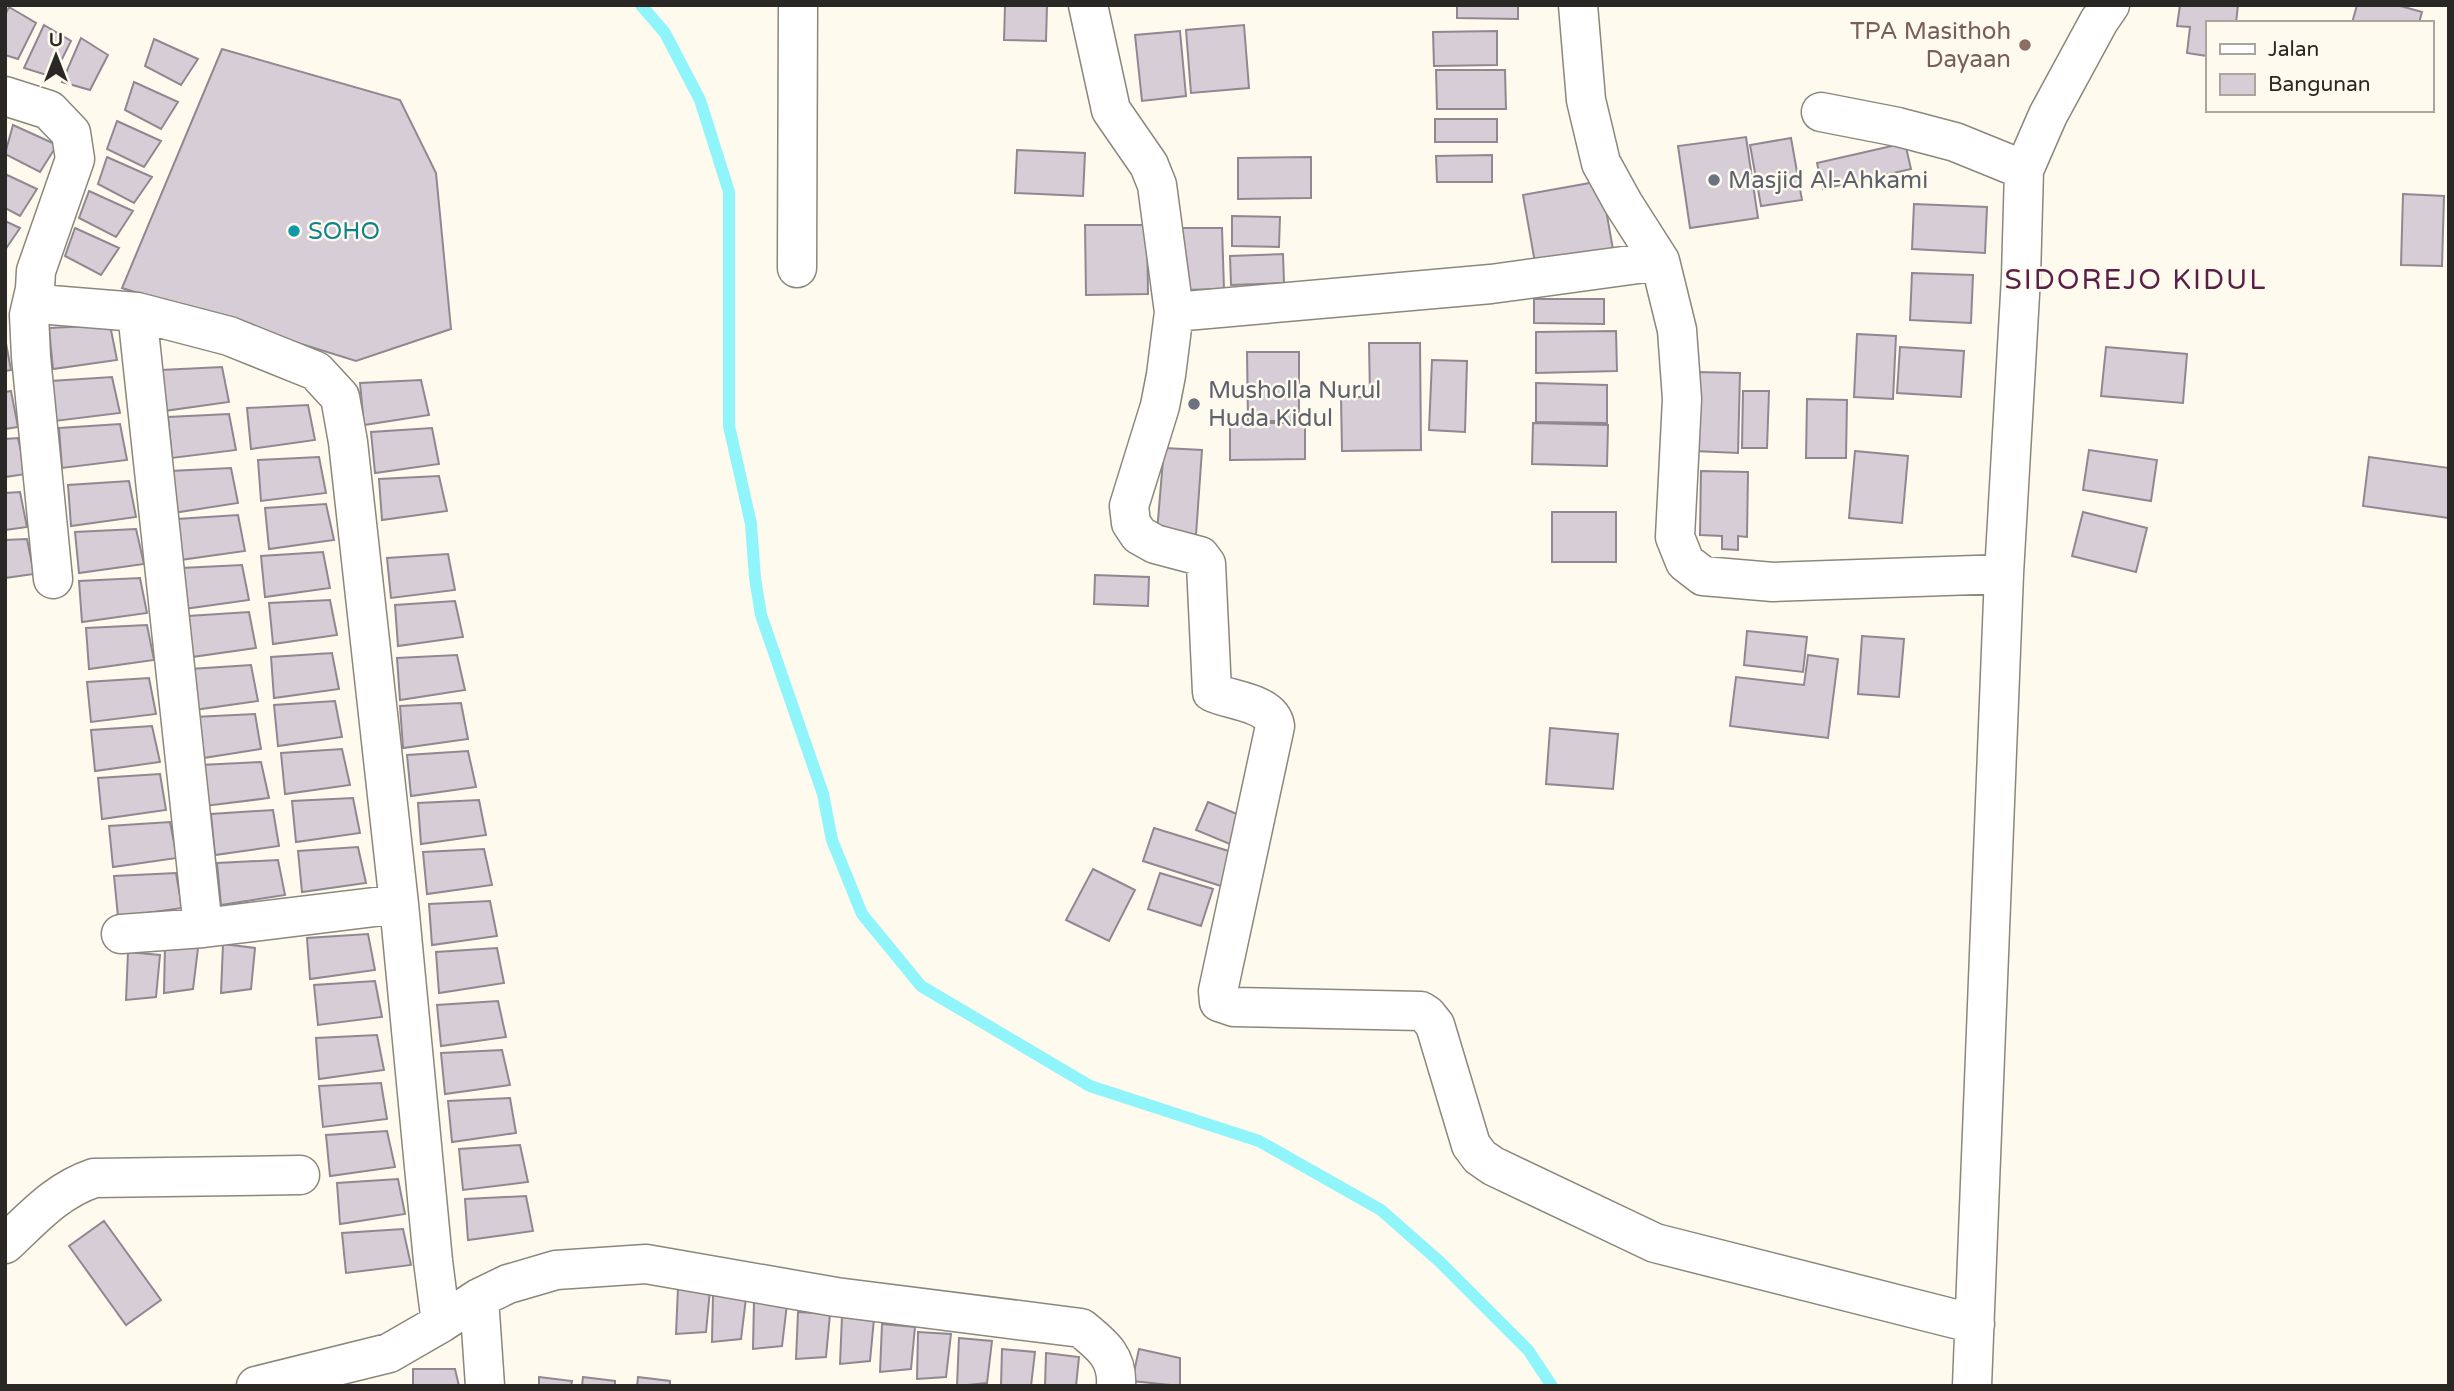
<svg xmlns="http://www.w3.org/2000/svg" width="2454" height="1391" viewBox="0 0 2454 1391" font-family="'Varela Round',sans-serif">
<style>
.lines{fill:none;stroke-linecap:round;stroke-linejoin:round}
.stream{stroke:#90f5fb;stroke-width:12}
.building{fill:#d6cdd7;stroke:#908891;stroke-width:2}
.minor-casing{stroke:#8c877c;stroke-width:41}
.minor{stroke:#fff;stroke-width:38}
.education-dot{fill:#8d6e63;stroke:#fffaee;stroke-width:2.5}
.worship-dot{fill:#6b7280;stroke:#fffaee;stroke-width:2.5}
.culture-dot{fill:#0f9aa8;stroke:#fffaee;stroke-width:2.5}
.labels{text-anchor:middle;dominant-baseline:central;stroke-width:5;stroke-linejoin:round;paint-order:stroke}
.education-label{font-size:24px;fill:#785e54;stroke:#fffaee;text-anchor:end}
.worship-label{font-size:24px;fill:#5b616d;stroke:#fffaee;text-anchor:start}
.culture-label{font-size:24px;fill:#0d838f;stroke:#fffaee;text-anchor:start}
.quarter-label{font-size:28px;letter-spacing:2px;fill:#5a1f47;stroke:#fffaee}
</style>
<rect width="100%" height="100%" fill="#fffaee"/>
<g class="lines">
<path class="stream" d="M 641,5 L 665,33 L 700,100 L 729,192 L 729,426 L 751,524 L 755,578 L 761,615 L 823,794 L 832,840 L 862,914 L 921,986 L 1090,1086 L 1259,1141 L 1381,1210 L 1440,1262 L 1528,1350 L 1552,1386"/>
</g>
<path class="building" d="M 1005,5 L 1047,5 L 1046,41 L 1004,40 Z
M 1457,5 L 1518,5 L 1518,19 L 1457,18 Z
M 2180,5 L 2238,5 L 2236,23 L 2207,23 L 2207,56 L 2187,53 L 2190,27 L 2177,26 Z
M 2357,5 L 2397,5 L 2422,12 L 2419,23 L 2352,23 Z
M 9,7 L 36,23 L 18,59 L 5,55 L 5,15 Z
M 44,25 L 71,41 L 53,77 L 24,68 Z
M 1244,25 L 1249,88 L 1191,93 L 1186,30 Z
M 1180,31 L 1186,96 L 1142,101 L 1135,35 Z
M 1497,31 L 1497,65 L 1434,66 L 1433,32 Z
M 81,38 L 108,55 L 90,90 L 62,82 Z
M 154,39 L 198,59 L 181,85 L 145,66 Z
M 222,49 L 400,100 L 436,173 L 451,329 L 356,361 L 122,288 Z
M 1436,70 L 1505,70 L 1506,109 L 1437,109 Z
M 134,82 L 178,102 L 161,129 L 125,110 Z
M 1435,119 L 1497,119 L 1497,142 L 1435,142 Z
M 117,121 L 161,141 L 144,167 L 107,149 Z
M 13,125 L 57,145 L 40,172 L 5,154 Z
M 1746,137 L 1758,218 L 1690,228 L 1678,146 Z
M 1791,138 L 1802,200 L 1761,206 L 1750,145 Z
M 1905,143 L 1911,169 L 1823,189 L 1817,163 Z
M 1017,150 L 1085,153 L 1083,196 L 1015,193 Z
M 1492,155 L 1492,182 L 1437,182 L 1436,156 Z
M 107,157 L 152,177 L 134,203 L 98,184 Z
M 1311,157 L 1311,198 L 1238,199 L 1238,158 Z
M 5,174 L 37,189 L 20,216 L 5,208 Z
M 1601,181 L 1615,261 L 1537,274 L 1523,195 Z
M 89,191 L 133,211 L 116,237 L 79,218 Z
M 2403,194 L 2444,196 L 2442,266 L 2401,265 Z
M 1914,204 L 1987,207 L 1985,253 L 1912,249 Z
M 1232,216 L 1280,217 L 1279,247 L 1232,246 Z
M 5,221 L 20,228 L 5,250 Z
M 1085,225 L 1147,225 L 1148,294 L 1086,295 Z
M 75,228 L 119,248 L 101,275 L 65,256 Z
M 1181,228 L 1222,228 L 1224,289 L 1182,290 Z
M 1283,254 L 1284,283 L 1231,285 L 1230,256 Z
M 1912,273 L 1973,275 L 1971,323 L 1910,320 Z
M 1534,299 L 1604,299 L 1604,324 L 1534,323 Z
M 110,325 L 117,360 L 53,369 L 49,328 Z
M 1616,331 L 1617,371 L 1536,373 L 1536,332 Z
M 1857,334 L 1896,336 L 1893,399 L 1854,397 Z
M 5,338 L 11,370 L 5,371 Z
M 1369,343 L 1420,343 L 1421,450 L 1342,451 L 1341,397 L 1370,397 Z
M 1900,347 L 1964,351 L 1961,397 L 1897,393 Z
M 2106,347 L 2187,354 L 2183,403 L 2101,396 Z
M 1247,352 L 1299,352 L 1299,421 L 1248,421 Z
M 1432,360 L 1467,361 L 1465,432 L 1429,430 Z
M 222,367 L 229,402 L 164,411 L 161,370 Z
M 1697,372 L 1740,373 L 1738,453 L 1694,451 Z
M 112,377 L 120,413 L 55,421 L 51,381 Z
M 421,380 L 429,415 L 364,425 L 360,383 Z
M 1536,383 L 1607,385 L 1607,423 L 1536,422 Z
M 11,391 L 18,427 L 5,429 L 5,392 Z
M 1743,391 L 1769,391 L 1767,448 L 1742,448 Z
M 1807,399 L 1847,400 L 1846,458 L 1806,458 Z
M 308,405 L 315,440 L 251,449 L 247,408 Z
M 229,414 L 236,450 L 172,458 L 168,417 Z
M 1230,423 L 1305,423 L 1305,459 L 1230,460 Z
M 1533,423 L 1608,425 L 1607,466 L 1532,464 Z
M 120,424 L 127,460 L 62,468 L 59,428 Z
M 432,428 L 439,464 L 375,473 L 371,432 Z
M 18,438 L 26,474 L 5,477 L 5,439 Z
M 1164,448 L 1202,450 L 1196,535 L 1157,532 Z
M 2089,450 L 2157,460 L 2151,501 L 2083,490 Z
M 1855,451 L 1908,456 L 1902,523 L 1849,518 Z
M 319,457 L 326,493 L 261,501 L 258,460 Z
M 2369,457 L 2449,468 L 2449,518 L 2363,506 Z
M 231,468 L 238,503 L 173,513 L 170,471 Z
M 1701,471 L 1748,472 L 1747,537 L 1738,536 L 1738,550 L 1722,549 L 1722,536 L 1700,535 Z
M 439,476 L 447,511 L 382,520 L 379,479 Z
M 129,481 L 136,517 L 71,526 L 68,485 Z
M 20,492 L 27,527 L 5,530 L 5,493 Z
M 326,504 L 334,540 L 269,549 L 265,508 Z
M 1552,512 L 1616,512 L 1616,562 L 1552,562 Z
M 2083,512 L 2147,528 L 2136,572 L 2072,556 Z
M 238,515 L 245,551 L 180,560 L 177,519 Z
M 136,529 L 144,564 L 79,573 L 75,532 Z
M 27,539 L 34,574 L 5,578 L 5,540 Z
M 323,552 L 330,588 L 265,597 L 261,556 Z
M 448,554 L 455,590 L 391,598 L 387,558 Z
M 242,565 L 249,600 L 184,609 L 181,568 Z
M 1095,575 L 1149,577 L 1148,606 L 1094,604 Z
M 140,578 L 147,613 L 82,622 L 79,581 Z
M 330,600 L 337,635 L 273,644 L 269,603 Z
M 455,601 L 463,637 L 398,646 L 395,605 Z
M 249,612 L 256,648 L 192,657 L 188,616 Z
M 147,625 L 154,660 L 89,669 L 86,628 Z
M 1747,631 L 1807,637 L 1803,672 L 1744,665 Z
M 1862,636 L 1904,639 L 1899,697 L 1858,694 Z
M 332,653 L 339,689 L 274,698 L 271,657 Z
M 457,655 L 465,690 L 400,700 L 397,658 Z
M 1808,655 L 1838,659 L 1828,738 L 1730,726 L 1736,677 L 1804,685 Z
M 251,665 L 258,701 L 194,710 L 190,669 Z
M 149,678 L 156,714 L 91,722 L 87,682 Z
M 335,701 L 342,737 L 278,746 L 274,705 Z
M 461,703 L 468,739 L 403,748 L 400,706 Z
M 255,714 L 261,749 L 197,759 L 194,717 Z
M 152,726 L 160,762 L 95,771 L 91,730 Z
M 1550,728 L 1618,734 L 1613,789 L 1546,784 Z
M 342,749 L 350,785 L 285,794 L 281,753 Z
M 468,751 L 476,787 L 411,796 L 407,755 Z
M 261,762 L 269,798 L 205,806 L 200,765 Z
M 160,774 L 166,810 L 102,819 L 98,778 Z
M 353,798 L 360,833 L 296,842 L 292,801 Z
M 479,800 L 486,835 L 421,844 L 418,803 Z
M 1208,802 L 1249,819 L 1237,847 L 1196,830 Z
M 273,810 L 279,846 L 215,855 L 211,814 Z
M 170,822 L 177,858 L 113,867 L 109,826 Z
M 1154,828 L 1235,853 L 1224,887 L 1143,861 Z
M 358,847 L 366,883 L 302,892 L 298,851 Z
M 484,849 L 492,885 L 427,894 L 423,852 Z
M 278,860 L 285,895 L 221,905 L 217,863 Z
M 1093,869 L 1135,890 L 1109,941 L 1066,920 Z
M 176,873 L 182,908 L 118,917 L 114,876 Z
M 1160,873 L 1213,889 L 1201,926 L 1148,909 Z
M 490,901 L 497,936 L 432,945 L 429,904 Z
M 368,934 L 375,970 L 310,979 L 307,938 Z
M 165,944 L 198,948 L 193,989 L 164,993 Z
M 223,944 L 255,948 L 251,989 L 221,993 Z
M 497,948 L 504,983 L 439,993 L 436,952 Z
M 128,952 L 160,955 L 156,997 L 126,1000 Z
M 375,981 L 382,1017 L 318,1025 L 314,985 Z
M 498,1001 L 506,1037 L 441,1046 L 437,1005 Z
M 377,1035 L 384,1070 L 319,1079 L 316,1038 Z
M 502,1050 L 510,1085 L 445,1094 L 441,1053 Z
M 381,1083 L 387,1119 L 323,1127 L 319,1086 Z
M 510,1098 L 516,1133 L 452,1142 L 448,1101 Z
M 387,1131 L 395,1167 L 330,1176 L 326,1135 Z
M 520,1145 L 528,1182 L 463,1190 L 459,1149 Z
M 398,1179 L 405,1214 L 340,1224 L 337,1183 Z
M 526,1196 L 533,1231 L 468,1240 L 465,1199 Z
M 104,1221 L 161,1300 L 126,1325 L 69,1246 Z
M 403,1229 L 411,1265 L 346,1273 L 342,1233 Z
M 678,1287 L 710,1290 L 706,1332 L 676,1334 Z
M 713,1294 L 746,1298 L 741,1339 L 712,1342 Z
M 754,1300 L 787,1304 L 782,1346 L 753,1349 Z
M 798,1312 L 830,1314 L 826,1357 L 796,1359 Z
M 842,1316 L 874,1319 L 870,1361 L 840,1364 Z
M 882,1324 L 915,1327 L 911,1369 L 880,1372 Z
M 918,1332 L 951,1334 L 946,1377 L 917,1379 Z
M 959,1338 L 992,1341 L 987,1383 L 957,1386 Z
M 1002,1349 L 1035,1352 L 1031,1386 L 1001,1386 Z
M 1139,1349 L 1180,1358 L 1180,1386 L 1132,1381 Z
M 1046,1353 L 1079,1357 L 1076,1386 L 1045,1386 Z
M 413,1369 L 455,1369 L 459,1386 L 413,1386 Z
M 539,1377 L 572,1381 L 571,1386 L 539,1386 Z
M 583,1377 L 615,1381 L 615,1386 L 582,1386 Z
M 638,1377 L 670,1381 L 670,1386 L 637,1386 Z"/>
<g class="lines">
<g class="minor-casing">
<path id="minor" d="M 1088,5 L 1111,110 L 1149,165 L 1157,185 L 1174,312 L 1166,375 L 1160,406 L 1129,506 L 1131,523 L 1139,535 L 1155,544 L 1200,556 L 1206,564 L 1212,692 C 1231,701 1271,702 1275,726 L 1218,991 L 1219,1002 L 1234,1007 L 1421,1011 L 1427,1015 L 1435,1025 L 1471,1145 L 1480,1157 L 1493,1166 L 1655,1243 L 1975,1324
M 1578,5 L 1586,100 L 1601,163 L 1623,203 L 1660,261 L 1677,330 L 1682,399 L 1675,537 L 1685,562 L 1703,576 L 1773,582 L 2004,574
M 5,96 L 49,110 L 71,133 L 75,159 L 36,271 L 35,289 L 40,301 L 51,305 L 137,312 L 229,336 L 316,371 L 340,397 L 348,442 L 399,904 L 433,1261 L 441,1323 L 389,1353 L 256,1386
M 1821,112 L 1898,127 L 1955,142 L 2024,170
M 797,268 L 798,5
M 35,289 L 29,315 L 31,357 L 53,579
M 137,312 L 203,928
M 1174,312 L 1491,284 L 1660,261
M 121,934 L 203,928 L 399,904
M 5,1244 C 34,1217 56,1191 94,1178 L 300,1175
M 479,1298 L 485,1386
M 441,1323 L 479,1298 L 508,1284 L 556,1270 L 646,1264 L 836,1297 L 1081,1328 C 1102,1345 1118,1357 1116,1386
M 1972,1386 L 2004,574 L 2021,277 L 2024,170 L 2048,115 L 2099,21 L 2110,5"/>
</g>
<use href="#minor" class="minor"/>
</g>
<circle class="education-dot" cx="2025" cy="45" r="7"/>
<g class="worship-dot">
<circle cx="1714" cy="180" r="7"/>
<circle cx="1194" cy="404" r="7"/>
</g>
<circle class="culture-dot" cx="294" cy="231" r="7"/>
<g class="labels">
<g class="education-label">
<text x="2011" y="31">TPA Masithoh<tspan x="2011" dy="28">Dayaan</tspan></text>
</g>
<g class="worship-label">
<text x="1728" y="180">Masjid Al-Ahkami</text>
<text x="1208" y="390">Musholla Nurul<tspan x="1208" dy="28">Huda Kidul</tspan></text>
</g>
<g class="culture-label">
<text x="308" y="231">SOHO</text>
</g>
<g class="quarter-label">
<text x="2136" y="280">SIDOREJO KIDUL</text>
</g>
</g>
<rect width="2454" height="1391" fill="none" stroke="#2a2824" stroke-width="14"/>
<rect x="2206" y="21" width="228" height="91" fill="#fffaee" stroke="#aaa69d" stroke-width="2"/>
<rect x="2220" y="44" width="35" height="10" fill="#ffffff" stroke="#aaa69d" stroke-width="2"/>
<text x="2268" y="56" font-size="21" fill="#2a2824">Jalan</text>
<rect x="2220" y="74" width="35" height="21" fill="#d6cdd7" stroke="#aaa69d" stroke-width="2"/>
<text x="2268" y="91" font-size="21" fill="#2a2824">Bangunan</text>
<g transform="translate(56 56)" stroke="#fffaee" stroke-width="5" paint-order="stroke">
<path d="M0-5L12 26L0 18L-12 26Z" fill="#2a2824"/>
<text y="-10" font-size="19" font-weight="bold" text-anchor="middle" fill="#2a2824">U</text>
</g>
</svg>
